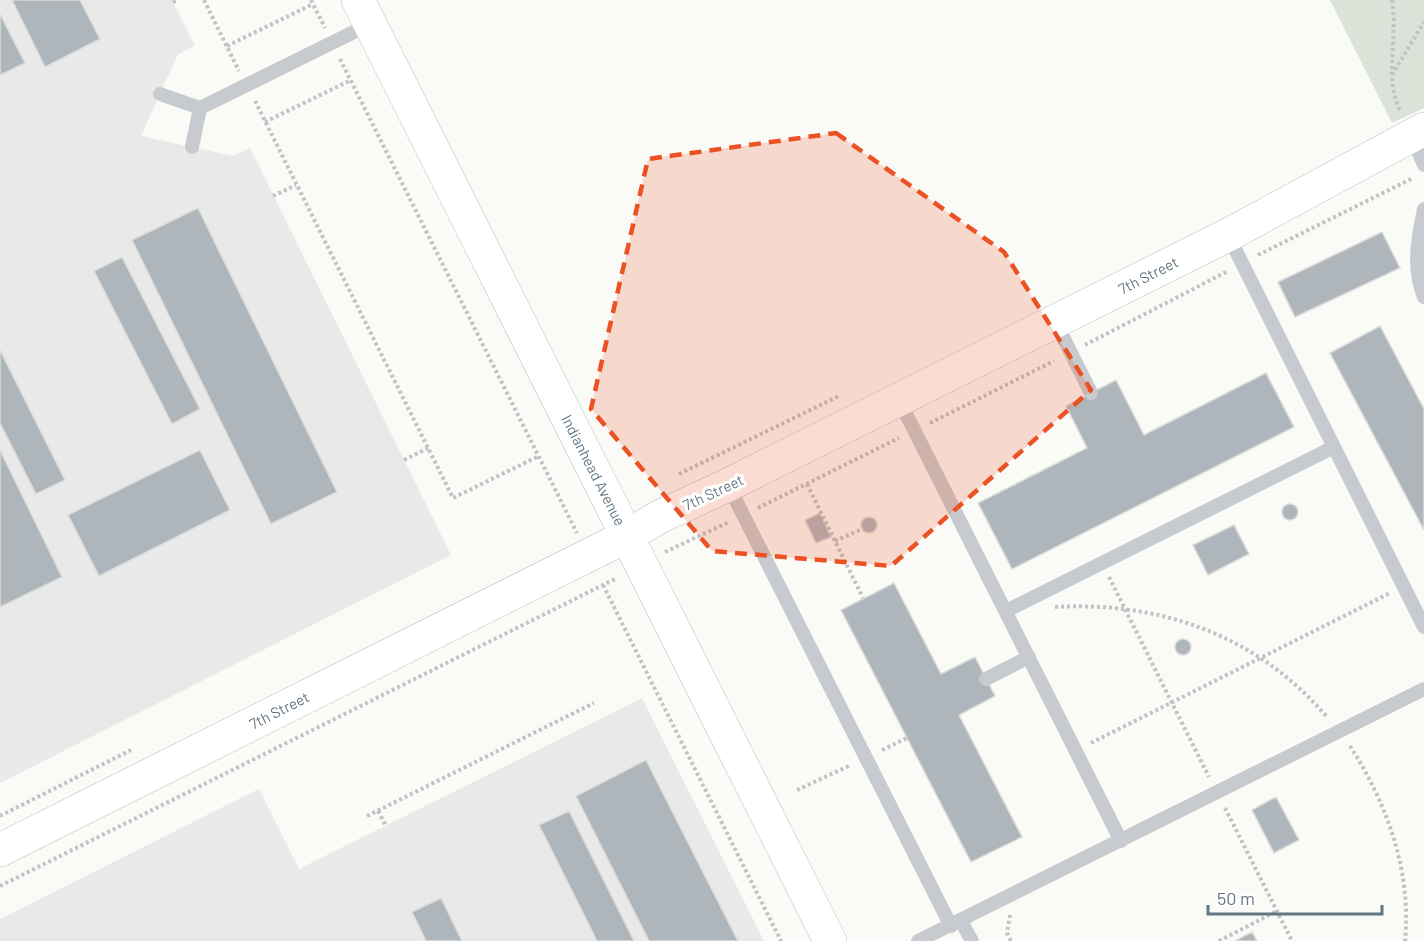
<svg xmlns="http://www.w3.org/2000/svg" width="1424" height="941" viewBox="0 0 1424 941" font-family="Barlow,sans-serif">
<style>
.built{fill:#e8e9e8}
.green{fill:#dbe2d8}
.building{fill:#aeb6bc;stroke:#dbdbd9;stroke-width:1.5}
.lines{fill:none;stroke-linecap:round;stroke-linejoin:round}
.secondary-casing{stroke:#b9bfc3;stroke-width:34}
.path{stroke:#c0c3c5;stroke-width:4;stroke-dasharray:3 3;stroke-linecap:butt}
.lane{stroke:#c7cbcf;stroke-width:14}
.secondary{stroke:#fff;stroke-width:33}
.marked{fill:#ec5124;fill-opacity:0.2;stroke:#ec5124;stroke-width:4.5;stroke-dasharray:12 8;stroke-linejoin:round}
.labels{text-anchor:middle;dominant-baseline:central;stroke-width:6;stroke-linejoin:round;paint-order:stroke}
.street-label{font-size:15px;fill:#637684;stroke:#fff}
</style>
<rect width="100%" height="100%" fill="#fafaf7"/>
<path class="built" d="M 0,0 L 172,0 L 195,46 L 178,54 L 141,136 L 233,156 L 250,148 L 451,555 L 0,783 Z
M 642,698 L 764,941 L 0,941 L 0,919 L 259,789 L 299,869 Z"/>
<path class="green" d="M 1330,0 L 1424,0 L 1424,108 L 1392,123 Z"/>
<path class="building" d="M 12,0 L 80,0 L 100,39 L 45,67 Z
M 0,14 L 25,63 L 0,75 Z
M 198,208 L 337,492 L 271,524 L 132,240 Z
M 1382,232 L 1400,268 L 1295,317 L 1278,282 Z
M 122,257 L 200,409 L 172,424 L 94,271 Z
M 1380,326 L 1424,409 L 1424,530 L 1330,353 Z
M 0,350 L 65,480 L 36,494 L 0,423 Z
M 1266,373 L 1294,427 L 1012,569 L 978,503 L 1087,448 L 1066,406 L 1116,380 L 1144,435 Z
M 0,450 L 62,577 L 0,607 Z
M 200,450 L 230,510 L 99,576 L 68,515 Z
M1282 512a8 8 0 1 1 16 0a8 8 0 1 1-16 0Z
M 820,513 L 831,537 L 816,543 L 805,520 Z
M861 525a8 8 0 1 1 16 0a8 8 0 1 1-16 0Z
M 1234,525 L 1249,554 L 1208,575 L 1193,545 Z
M 894,583 L 941,674 L 975,657 L 995,696 L 959,715 L 1022,837 L 971,862 L 841,610 Z
M1175 647a8 8 0 1 1 16 0a8 8 0 1 1-16 0Z
M 646,760 L 738,941 L 649,941 L 576,796 Z
M 1276,797 L 1299,840 L 1274,853 L 1252,810 Z
M 569,811 L 634,941 L 597,941 L 539,825 Z
M 441,898 L 462,941 L 426,941 L 412,912 Z
M 1252,932 L 1257,941 L 1235,941 Z"/>
<g class="lines">
<g class="secondary-casing">
<path id="secondary" d="M 358,0 L 830,941
M 0,850 L 627,536 L 661,516 L 728,485 L 1228,235 L 1424,129"/>
</g>
<path class="path" d="M 204,0 L 239,71
M 311,0 L 325,28
M 1392,0 C 1398,37 1384,77 1400,111
M 173,2 L 178,0
M 227,46 L 313,4
M 340,59 L 577,533
M 1392,75 L 1424,22
M 255,101 L 453,498 L 539,456
M 265,122 L 351,80
M 273,196 L 296,185
M 1258,255 L 1413,178
M 1085,345 L 1228,271
M 930,423 L 1054,361
M 404,460 L 428,448
M 679,474 L 839,396
M 807,484 L 863,598
M 758,508 L 899,438
M 835,541 L 862,529
M 665,552 L 729,522
M 1109,577 L 1209,777
M 603,585 L 781,941
M 1055,607 C 1161,601 1258,636 1327,717
M 1091,743 L 1390,593
M 1350,746 C 1387,803 1412,873 1405,941
M 882,750 L 907,738
M 797,790 L 851,765
M 1225,808 L 1292,941
M 378,811 L 386,826
M 0,816 L 131,750
M 367,816 L 594,703
M 0,886 L 617,578
M 1010,915 L 1007,933 L 1011,941
M 1219,941 L 1277,911"/>
<path class="lane" d="M 160,94 L 200,108 L 370,24
M 1411,135 L 1424,165
M 192,147 L 200,108
M 1424,209 C 1418,239 1412,268 1424,297
M 1228,235 L 1424,627
M 1055,321 L 1091,393
M 899,400 L 1121,841
M 728,485 L 951,926
M 1006,611 L 1334,447
M 986,679 L 1029,657
M 961,921 L 972,941
M 918,941 L 1424,689"/>
<use href="#secondary" class="secondary"/>
</g>
<path class="marked" d="M 836,133 L 1004,252 L 1091,390 L 891,566 L 712,551 L 591,409 L 648,159 Z"/>
<g class="labels">
<g class="street-label">
<text transform="translate(1148 275) rotate(-27)">7th Street</text>
<text transform="translate(594 470) rotate(63)">Indianhead Avenue</text>
<text transform="translate(713 492) rotate(-25)">7th Street</text>
<text transform="translate(279 710) rotate(-27)">7th Street</text>
</g>
</g>
<path d="M1208 905v9h174v-9" fill="none" stroke="#637684" stroke-width="3"/>
<text x="1217" y="905" font-size="18" fill="#637684" stroke="#ffffff" stroke-width="4.5" paint-order="stroke">50 m</text>
</svg>
